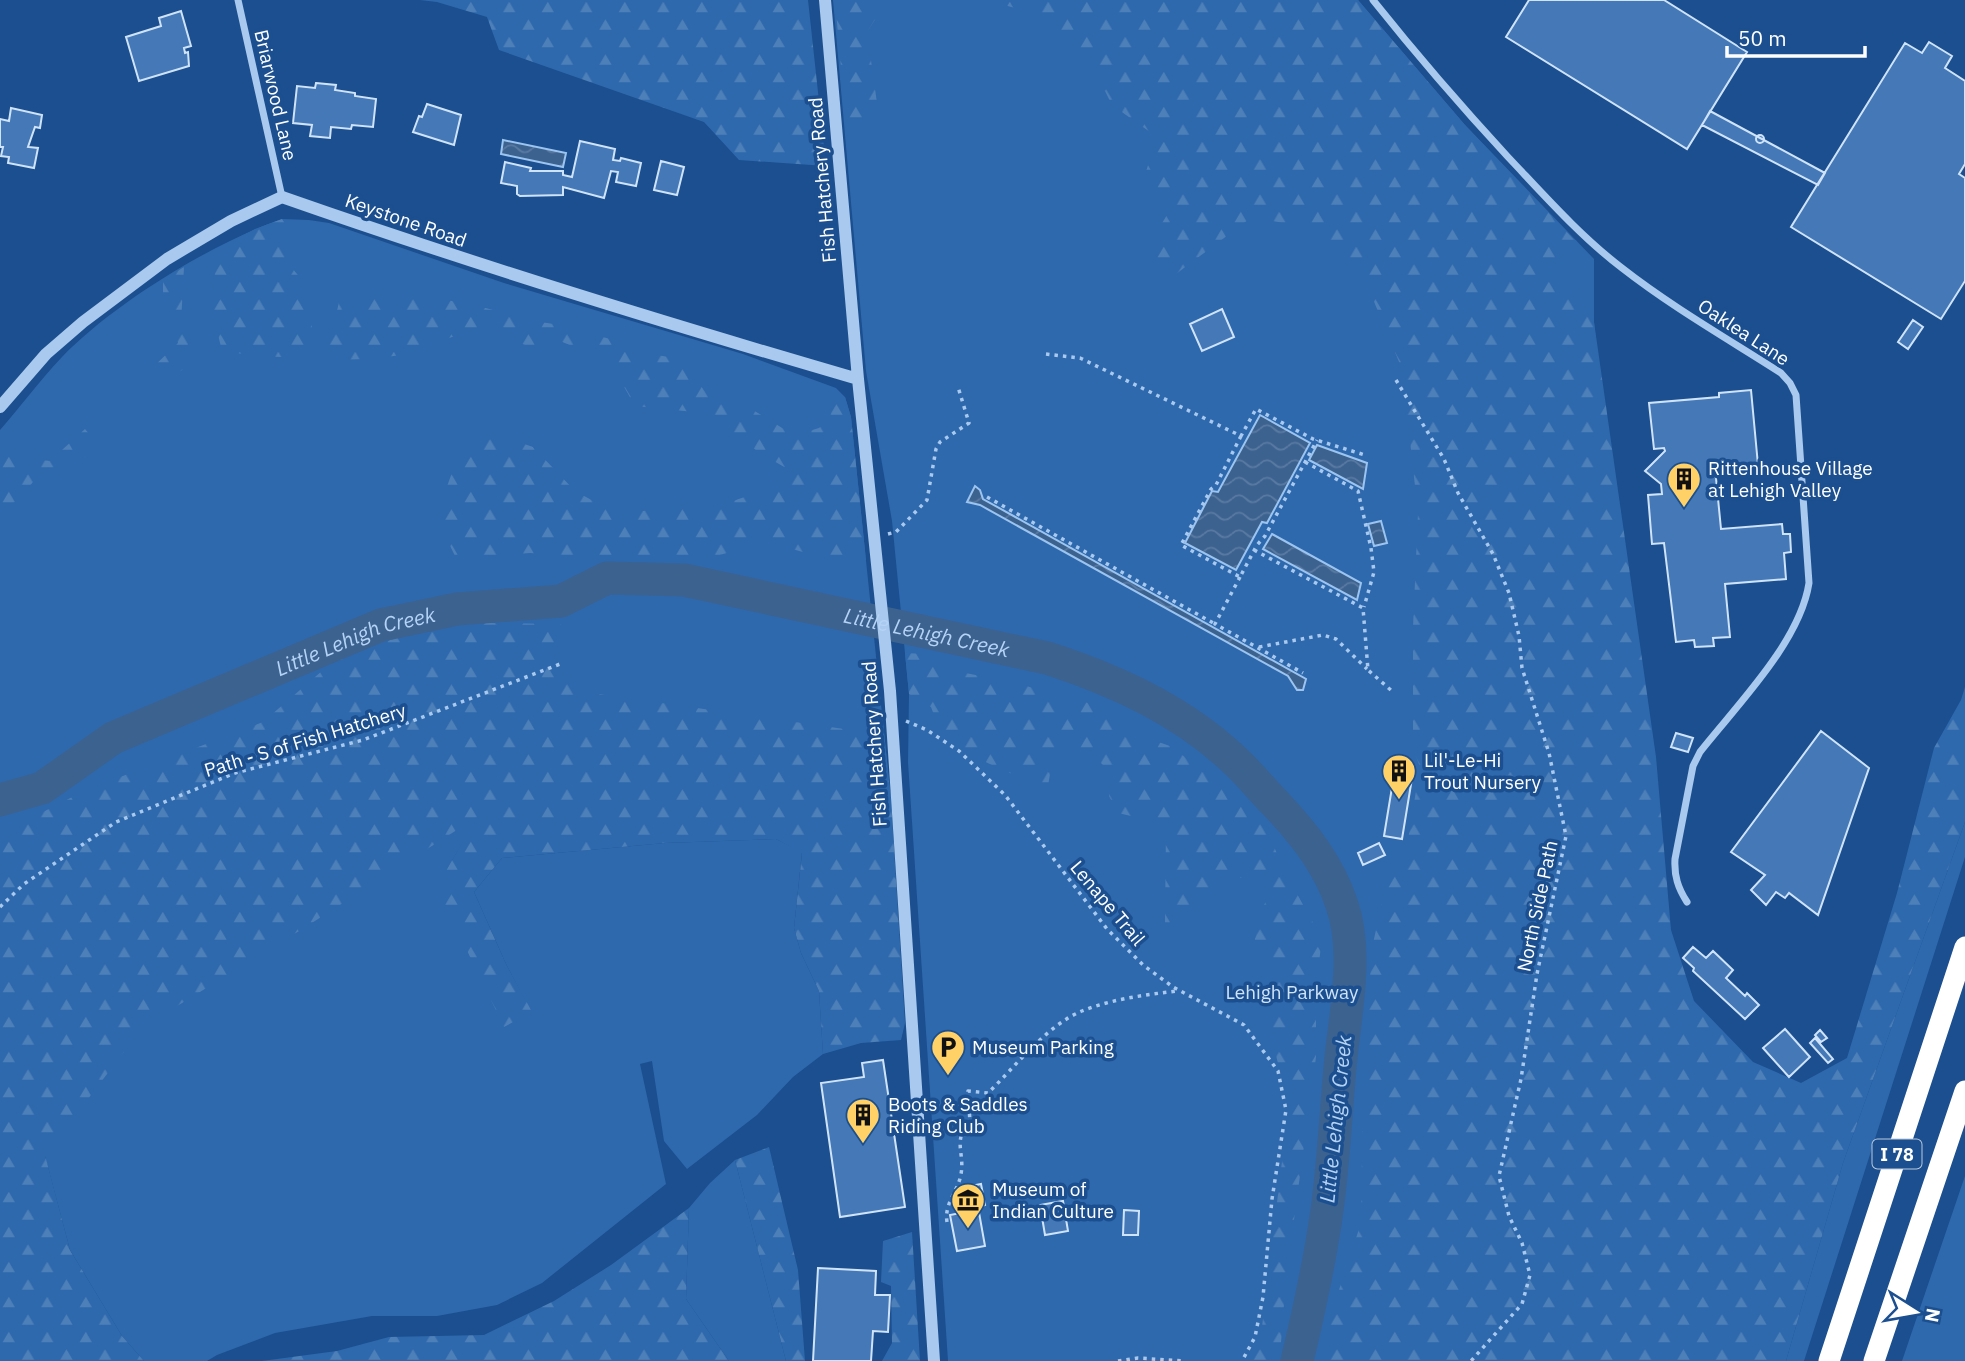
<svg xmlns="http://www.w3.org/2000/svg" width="1965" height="1361" viewBox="0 0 1965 1361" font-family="'IBM Plex Sans',sans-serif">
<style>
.green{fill:#2e69ad}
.forest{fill:url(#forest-firs)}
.water{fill:url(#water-waves);stroke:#9cc4f0;stroke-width:2}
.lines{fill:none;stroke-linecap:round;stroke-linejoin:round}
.river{stroke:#3c6290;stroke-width:33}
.building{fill:#4478b7;stroke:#cfe3fa;stroke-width:2}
.path{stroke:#a9c9ee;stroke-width:3.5;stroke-dasharray:3.5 5;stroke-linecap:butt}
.minor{stroke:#a9c9ee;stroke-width:7}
.tertiary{stroke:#a9c9ee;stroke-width:12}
.motorway{stroke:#fff;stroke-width:21}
.labels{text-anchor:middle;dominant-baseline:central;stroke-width:7;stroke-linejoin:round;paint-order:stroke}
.shield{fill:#1b4f8f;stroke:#bbcadd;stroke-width:2}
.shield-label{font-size:18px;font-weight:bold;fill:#fff}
.street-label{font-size:19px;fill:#fff;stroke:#1b4f8f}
.poi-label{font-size:19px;fill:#fff;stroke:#1b4f8f;text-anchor:start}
.park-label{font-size:19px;fill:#cfe3fa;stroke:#1b4f8f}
.water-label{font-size:21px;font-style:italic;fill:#b5d3f5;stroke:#1b4f8f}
</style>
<defs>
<pattern id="forest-firs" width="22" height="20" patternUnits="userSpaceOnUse" patternTransform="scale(1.75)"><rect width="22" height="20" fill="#2e69ad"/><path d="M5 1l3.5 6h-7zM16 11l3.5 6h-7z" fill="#4d80b9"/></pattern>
<pattern id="water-waves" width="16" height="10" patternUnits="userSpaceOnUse" patternTransform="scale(1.75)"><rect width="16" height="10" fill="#3c6290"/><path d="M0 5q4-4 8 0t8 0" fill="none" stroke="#597aa1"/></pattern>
</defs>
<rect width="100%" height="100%" fill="#1b4f8f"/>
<path class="green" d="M 833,0 L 1358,0 L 1465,125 L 1594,259 L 1594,322 L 1652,909 L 1736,1361 L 948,1361 L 908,762 L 909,694 L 892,521 L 866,371 Z
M 282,219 L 309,220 L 329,223 L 504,283 L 743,354 L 836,388 L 845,397 L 851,417 L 891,800 L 479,816 L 447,869 L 531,1012 L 506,964 L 474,892 L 502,858 L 665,843 L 776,839 L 802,852 L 794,928 L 801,953 L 819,991 L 823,1054 L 793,1077 L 757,1115 L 687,1169 L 664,1141 L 652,1061 L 640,1064 L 666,1184 L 542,1283 L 497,1305 L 437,1316 L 372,1316 L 275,1333 L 217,1355 L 207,1361 L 144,1361 L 122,1336 L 70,1250 L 45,1156 L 0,1190 L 0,430 C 21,406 40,380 62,357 C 113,304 212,243 282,219 Z
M 1965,822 L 1965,857 L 1804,1361 L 1786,1361 L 1843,1163 Z
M 735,1160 L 786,1361 L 729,1361 L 686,1299 L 689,1208 L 710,1183 Z
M 1965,1176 L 1965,1361 L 1902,1361 Z"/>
<path class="forest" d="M 420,0 L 808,0 L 826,166 L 739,160 L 704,122 L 499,50 L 487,17 L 437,2 Z
M 835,0 L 888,0 L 867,32 L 877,103 L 847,135 Z
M 985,0 L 1358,0 L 1465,125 L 1578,244 L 1554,266 L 1594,322 L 1656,757 L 1671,930 L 1694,1001 L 1753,1062 L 1801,1083 L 1847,1058 L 1897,893 L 1934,748 L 1961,700 L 1965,687 L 1965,822 L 1843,1163 L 1786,1361 L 1320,1361 L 1333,1308 L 1361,1223 L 1363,1077 L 1372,948 L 1385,889 L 1407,845 L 1420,767 L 1413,748 L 1413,627 L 1418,513 L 1402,369 L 1370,292 L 1341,250 L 1289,224 L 1252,217 L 1176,274 L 1156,268 L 1148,246 L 1175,202 L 1142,184 L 1157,137 L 1112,105 L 1086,53 L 1046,16 Z
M 282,219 L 290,230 L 292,268 L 307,286 L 312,329 L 306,358 L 257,356 L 222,351 L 213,314 L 216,249 L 255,229 Z
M 184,267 L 181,323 L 187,333 L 190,365 L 163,382 L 149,371 L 178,343 L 163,296 L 163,280 Z
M 367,294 L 395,298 L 436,298 L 478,306 L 534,321 L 560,325 L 575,334 L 591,334 L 618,341 L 650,354 L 669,357 L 693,375 L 704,390 L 719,398 L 740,402 L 787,431 L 809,431 L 819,428 L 829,420 L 834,400 L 845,397 L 851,417 L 866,560 L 834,561 L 768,542 L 712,557 L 630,559 L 530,553 L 456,558 L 436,517 L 459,453 L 483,430 L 533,447 L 575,491 L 619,515 L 673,506 L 733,501 L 779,485 L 793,472 L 760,453 L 704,413 L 635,406 L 619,378 L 594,355 L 560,341 L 533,348 L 483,329 L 452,337 L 402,355 L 368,359 L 326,360 L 339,302 Z
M 85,429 L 97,443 L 89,455 L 57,475 L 35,480 L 9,508 L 0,510 L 0,435 L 26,458 L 50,461 Z
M 487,623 L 561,624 L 559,676 L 577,691 L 844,729 L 883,722 L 891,800 L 905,1023 L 901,1040 L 861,1043 L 823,1054 L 819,991 L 801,953 L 794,928 L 802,853 L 776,839 L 665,843 L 502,858 L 474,892 L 506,964 L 532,1012 L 504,1027 L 443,901 L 447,869 L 477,817 L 304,928 L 143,1027 L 45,1155 L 70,1250 L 122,1336 L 144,1361 L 0,1361 L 0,834 L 84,791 L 263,722 L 337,658 L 408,634 Z
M 905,653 L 925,654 L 956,671 L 1019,684 L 1092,704 L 1126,731 L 1170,746 L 1208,774 L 1263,822 L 1286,874 L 1322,939 L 1316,985 L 1316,1057 L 1286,1279 L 1281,1342 L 1274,1361 L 1246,1361 L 1262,1327 L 1283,1153 L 1292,1116 L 1274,1048 L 1268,1009 L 1266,967 L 1254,944 L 1260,915 L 1275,879 L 1226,877 L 1180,930 L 1165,925 L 1166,824 L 1118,813 L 1109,796 L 1108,770 L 1090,752 L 1063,754 L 1052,762 L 1048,786 L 1007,772 L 977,758 L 939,728 L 931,707 L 909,694 Z
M 769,1147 L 798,1270 L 805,1361 L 786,1361 L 735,1160 Z
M 689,1208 L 686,1299 L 729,1361 L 262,1361 L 337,1351 L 389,1337 L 484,1335 L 554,1301 L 611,1265 Z
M 912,1232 L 920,1361 L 882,1361 L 892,1343 L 891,1286 L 881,1282 L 883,1241 Z"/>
<path class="water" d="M 503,140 L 566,153 L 563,167 L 501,154 Z
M 1260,415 L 1310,443 L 1267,523 L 1262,522 L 1236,570 L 1185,543 L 1212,491 L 1218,492 Z
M 1317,445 L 1367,463 L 1363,489 L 1309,460 Z
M 975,486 L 980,490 L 983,499 L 1306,679 L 1303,690 L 1297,690 L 1288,676 L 980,505 L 967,502 Z
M 1381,521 L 1387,543 L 1374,546 L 1368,524 Z
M 1272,534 L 1361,583 L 1357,600 L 1263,549 Z"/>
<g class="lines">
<path class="river" id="s1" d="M 0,800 L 42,788 L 113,738 L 381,625 L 457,609 L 561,601 L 607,578 L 684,580 L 1047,658 C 1113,679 1181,710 1232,758 C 1248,772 1261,789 1276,804 C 1304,834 1329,865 1342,905 C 1358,950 1346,1011 1341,1057 C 1336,1108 1334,1160 1327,1210 C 1320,1261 1309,1311 1297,1361"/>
</g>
<path class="building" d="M 1529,0 L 1664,0 L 1747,52 L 1687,149 L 1506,37 Z
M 181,11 L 191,46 L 184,48 L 185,53 L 188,52 L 189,66 L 139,81 L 126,37 L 161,26 L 159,18 Z
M 1929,42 L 1952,56 L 1945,68 L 1965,81 L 1965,164 L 1959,174 L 1965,178 L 1965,281 L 1941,319 L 1791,227 L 1905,43 L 1922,53 Z
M 316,83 L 336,85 L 335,90 L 355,93 L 355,96 L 376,99 L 373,127 L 352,125 L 351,129 L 331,127 L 330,138 L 310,136 L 312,125 L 293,123 L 297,86 L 315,88 Z
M 427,104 L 461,115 L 454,145 L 413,132 L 419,116 L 422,117 Z
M 11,108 L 42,115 L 40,128 L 35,127 L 28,147 L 38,148 L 34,168 L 8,163 L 9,157 L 1,156 L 3,147 L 0,147 L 0,119 L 9,121 Z
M 1710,111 L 1825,173 L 1818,185 L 1702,125 Z
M1756 139a4 4 0 1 1 8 0a4 4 0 1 1-8 0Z
M 580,141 L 615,149 L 613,160 L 620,161 L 621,158 L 641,163 L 636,186 L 616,182 L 618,172 L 611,171 L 604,198 L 563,187 L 563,195 L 520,196 L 517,194 L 517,186 L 501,183 L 505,162 L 531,168 L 530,171 L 563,171 L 563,175 L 572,177 Z
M 661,161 L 684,167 L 677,195 L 654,190 Z
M 1222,309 L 1234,337 L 1202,351 L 1190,324 Z
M 1913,320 L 1923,327 L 1908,349 L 1898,342 Z
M 1751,390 L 1758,465 L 1715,468 L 1721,529 L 1782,524 L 1783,534 L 1790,534 L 1791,552 L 1784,553 L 1786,579 L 1725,584 L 1730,637 L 1713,638 L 1714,646 L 1695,647 L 1694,640 L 1676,642 L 1664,543 L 1652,544 L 1648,495 L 1662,494 L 1661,484 L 1645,471 L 1665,451 L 1664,448 L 1654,449 L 1649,403 L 1719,397 L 1719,393 Z
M 1821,731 L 1869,768 L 1818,915 L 1789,893 L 1785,898 L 1776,892 L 1766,905 L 1751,890 L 1765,875 L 1731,852 Z
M 1676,733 L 1693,738 L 1688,752 L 1671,747 Z
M 1396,763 L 1414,766 L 1402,839 L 1384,836 Z
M 1379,843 L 1385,855 L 1363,865 L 1358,853 Z
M 1693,947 L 1706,958 L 1713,951 L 1733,970 L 1726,978 L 1745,996 L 1747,993 L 1759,1005 L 1745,1019 L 1693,971 L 1694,968 L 1683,958 Z
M 1785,1029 L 1810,1057 L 1789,1077 L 1763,1048 Z
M 1820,1030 L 1827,1038 L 1821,1042 L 1815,1035 Z
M 1815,1038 L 1833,1059 L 1828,1063 L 1810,1043 Z
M 883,1060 L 905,1207 L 840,1217 L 821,1083 L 864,1077 L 862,1063 Z
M 981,1184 L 985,1205 L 978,1207 L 985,1246 L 957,1251 L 950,1215 L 966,1212 L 961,1188 Z
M 1063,1201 L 1068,1231 L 1045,1235 L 1040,1205 Z
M 1124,1210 L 1139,1211 L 1138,1235 L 1123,1235 Z
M 818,1268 L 876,1271 L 875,1295 L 890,1295 L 888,1332 L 873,1331 L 871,1361 L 813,1361 Z"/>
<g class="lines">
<path class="path" d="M 1046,354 L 1080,358 L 1241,436 L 1256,409 L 1313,439 L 1365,455
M 1396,380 L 1444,459 L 1458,493 L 1493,554 L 1509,593 L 1519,636 L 1522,668 L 1549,753 L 1566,836 L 1537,974 L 1521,1079 L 1499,1176 L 1509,1216 L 1522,1243 L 1530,1275 L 1522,1304 L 1471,1361
M 1241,436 L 1216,485 L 1211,489 L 1181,545 L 1240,577 L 1257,545 L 1265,536 L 1317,440
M 1305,462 L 1358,491 L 1371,548 L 1374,572 L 1364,607
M 987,497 L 1215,624
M 888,534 L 896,532 L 927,500 L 936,449 L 940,442 L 969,423 L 958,387
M 1254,550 L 1363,608 L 1368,670 L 1393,692
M 1240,577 L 1215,624 L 1303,673
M 1259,647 L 1323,635 L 1336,639 L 1367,669
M 906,721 L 927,730 L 959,751 L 1005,795 L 1107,929 L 1143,965 L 1173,987 L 1244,1025 L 1278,1071 L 1286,1110 L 1272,1199 L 1263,1297 L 1255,1337 L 1242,1361
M 0,907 L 24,884 L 116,822 L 235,773 L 363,740 L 560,664
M 947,1222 C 944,1203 958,1192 961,1174 C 965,1153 952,1140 970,1122 L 968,1091 L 988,1093 C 1015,1067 1047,1025 1082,1011 C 1112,999 1144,995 1177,991
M 1118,1361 L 1138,1358 L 1183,1361"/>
<path class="minor" d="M 238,0 L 282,197
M 1373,0 C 1416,54 1461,106 1508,157 C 1544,195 1580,236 1622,268 C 1672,307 1728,339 1781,373 L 1790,383 L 1796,395 L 1809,583 C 1800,642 1737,705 1700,752 L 1693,766 L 1675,859 C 1674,876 1678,888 1687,902"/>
<path class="tertiary" d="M 825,0 L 858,379 L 890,691 L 934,1361
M 0,407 L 46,354 L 83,322 L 167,259 L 231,221 L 282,197 C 473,264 665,323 858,379"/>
<path class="motorway" d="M 1829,1361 L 1965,947
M 1874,1361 L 1965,1091"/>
</g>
<defs>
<g id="building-pin" transform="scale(1.75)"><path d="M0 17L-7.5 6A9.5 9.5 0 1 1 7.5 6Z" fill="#ffd166" stroke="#1b4f8f"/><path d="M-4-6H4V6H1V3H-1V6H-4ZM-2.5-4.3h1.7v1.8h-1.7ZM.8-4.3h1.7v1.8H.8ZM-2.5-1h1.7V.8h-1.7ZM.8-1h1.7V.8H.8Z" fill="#111"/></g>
<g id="parking-pin" transform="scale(1.75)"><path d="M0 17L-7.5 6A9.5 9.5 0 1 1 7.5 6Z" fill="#ffd166" stroke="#1b4f8f"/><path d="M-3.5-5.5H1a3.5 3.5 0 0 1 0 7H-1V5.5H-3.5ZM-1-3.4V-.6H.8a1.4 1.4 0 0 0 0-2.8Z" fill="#111"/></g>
<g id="museum-pin" transform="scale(1.75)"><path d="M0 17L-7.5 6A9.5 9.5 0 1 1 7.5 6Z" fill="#ffd166" stroke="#1b4f8f"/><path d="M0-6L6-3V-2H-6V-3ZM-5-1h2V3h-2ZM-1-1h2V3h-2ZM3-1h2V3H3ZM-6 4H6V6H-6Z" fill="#111"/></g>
</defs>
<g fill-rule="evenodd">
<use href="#building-pin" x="1684" y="479"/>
<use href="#building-pin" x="1399" y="771"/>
<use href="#parking-pin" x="948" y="1047"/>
<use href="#building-pin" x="863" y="1115"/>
<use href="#museum-pin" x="968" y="1200"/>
</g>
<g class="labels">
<rect class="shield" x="1872.5" y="1139.5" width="49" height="29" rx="5"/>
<g class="shield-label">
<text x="1897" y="1154">I 78</text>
</g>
<g class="street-label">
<text transform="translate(276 95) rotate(77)">Briarwood Lane</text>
<text transform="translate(822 180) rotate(-95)">Fish Hatchery Road</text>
<text transform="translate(406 220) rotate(19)">Keystone Road</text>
<text transform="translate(1744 332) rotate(33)">Oaklea Lane</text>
<text transform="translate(305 740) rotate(-17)">Path - S of Fish Hatchery</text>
<text transform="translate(874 744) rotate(-94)">Fish Hatchery Road</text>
<text transform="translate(1108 903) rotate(50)">Lenape Trail</text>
<text transform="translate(1537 906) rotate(-78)">North Side Path</text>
</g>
<g class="poi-label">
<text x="1708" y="468">Rittenhouse Village<tspan x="1708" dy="22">at Lehigh Valley</tspan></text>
<text x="1424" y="760">Lil'-Le-Hi<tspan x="1424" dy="22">Trout Nursery</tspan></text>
<text x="972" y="1047">Museum Parking</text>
<text x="888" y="1104">Boots &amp; Saddles<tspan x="888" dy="22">Riding Club</tspan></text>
<text x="992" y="1189">Museum of<tspan x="992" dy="22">Indian Culture</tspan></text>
</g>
<g class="park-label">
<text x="1292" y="992">Lehigh Parkway</text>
</g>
<g class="water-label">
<text stroke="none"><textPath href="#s1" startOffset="980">Little Lehigh Creek</textPath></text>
<text stroke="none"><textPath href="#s1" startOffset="392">Little Lehigh Creek</textPath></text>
<text transform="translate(1335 1119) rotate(-84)">Little Lehigh Creek</text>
</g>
</g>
<g transform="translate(1916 1312) rotate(101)" stroke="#1b4f8f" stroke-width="5" paint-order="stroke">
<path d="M0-5L12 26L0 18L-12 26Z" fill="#ffffff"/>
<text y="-10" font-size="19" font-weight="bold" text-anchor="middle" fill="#ffffff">N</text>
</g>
<path d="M1727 46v10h138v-10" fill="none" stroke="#ffffff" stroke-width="3.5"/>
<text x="1738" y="46" font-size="21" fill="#ffffff" stroke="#1b4f8f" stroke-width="5" paint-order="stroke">50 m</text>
</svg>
